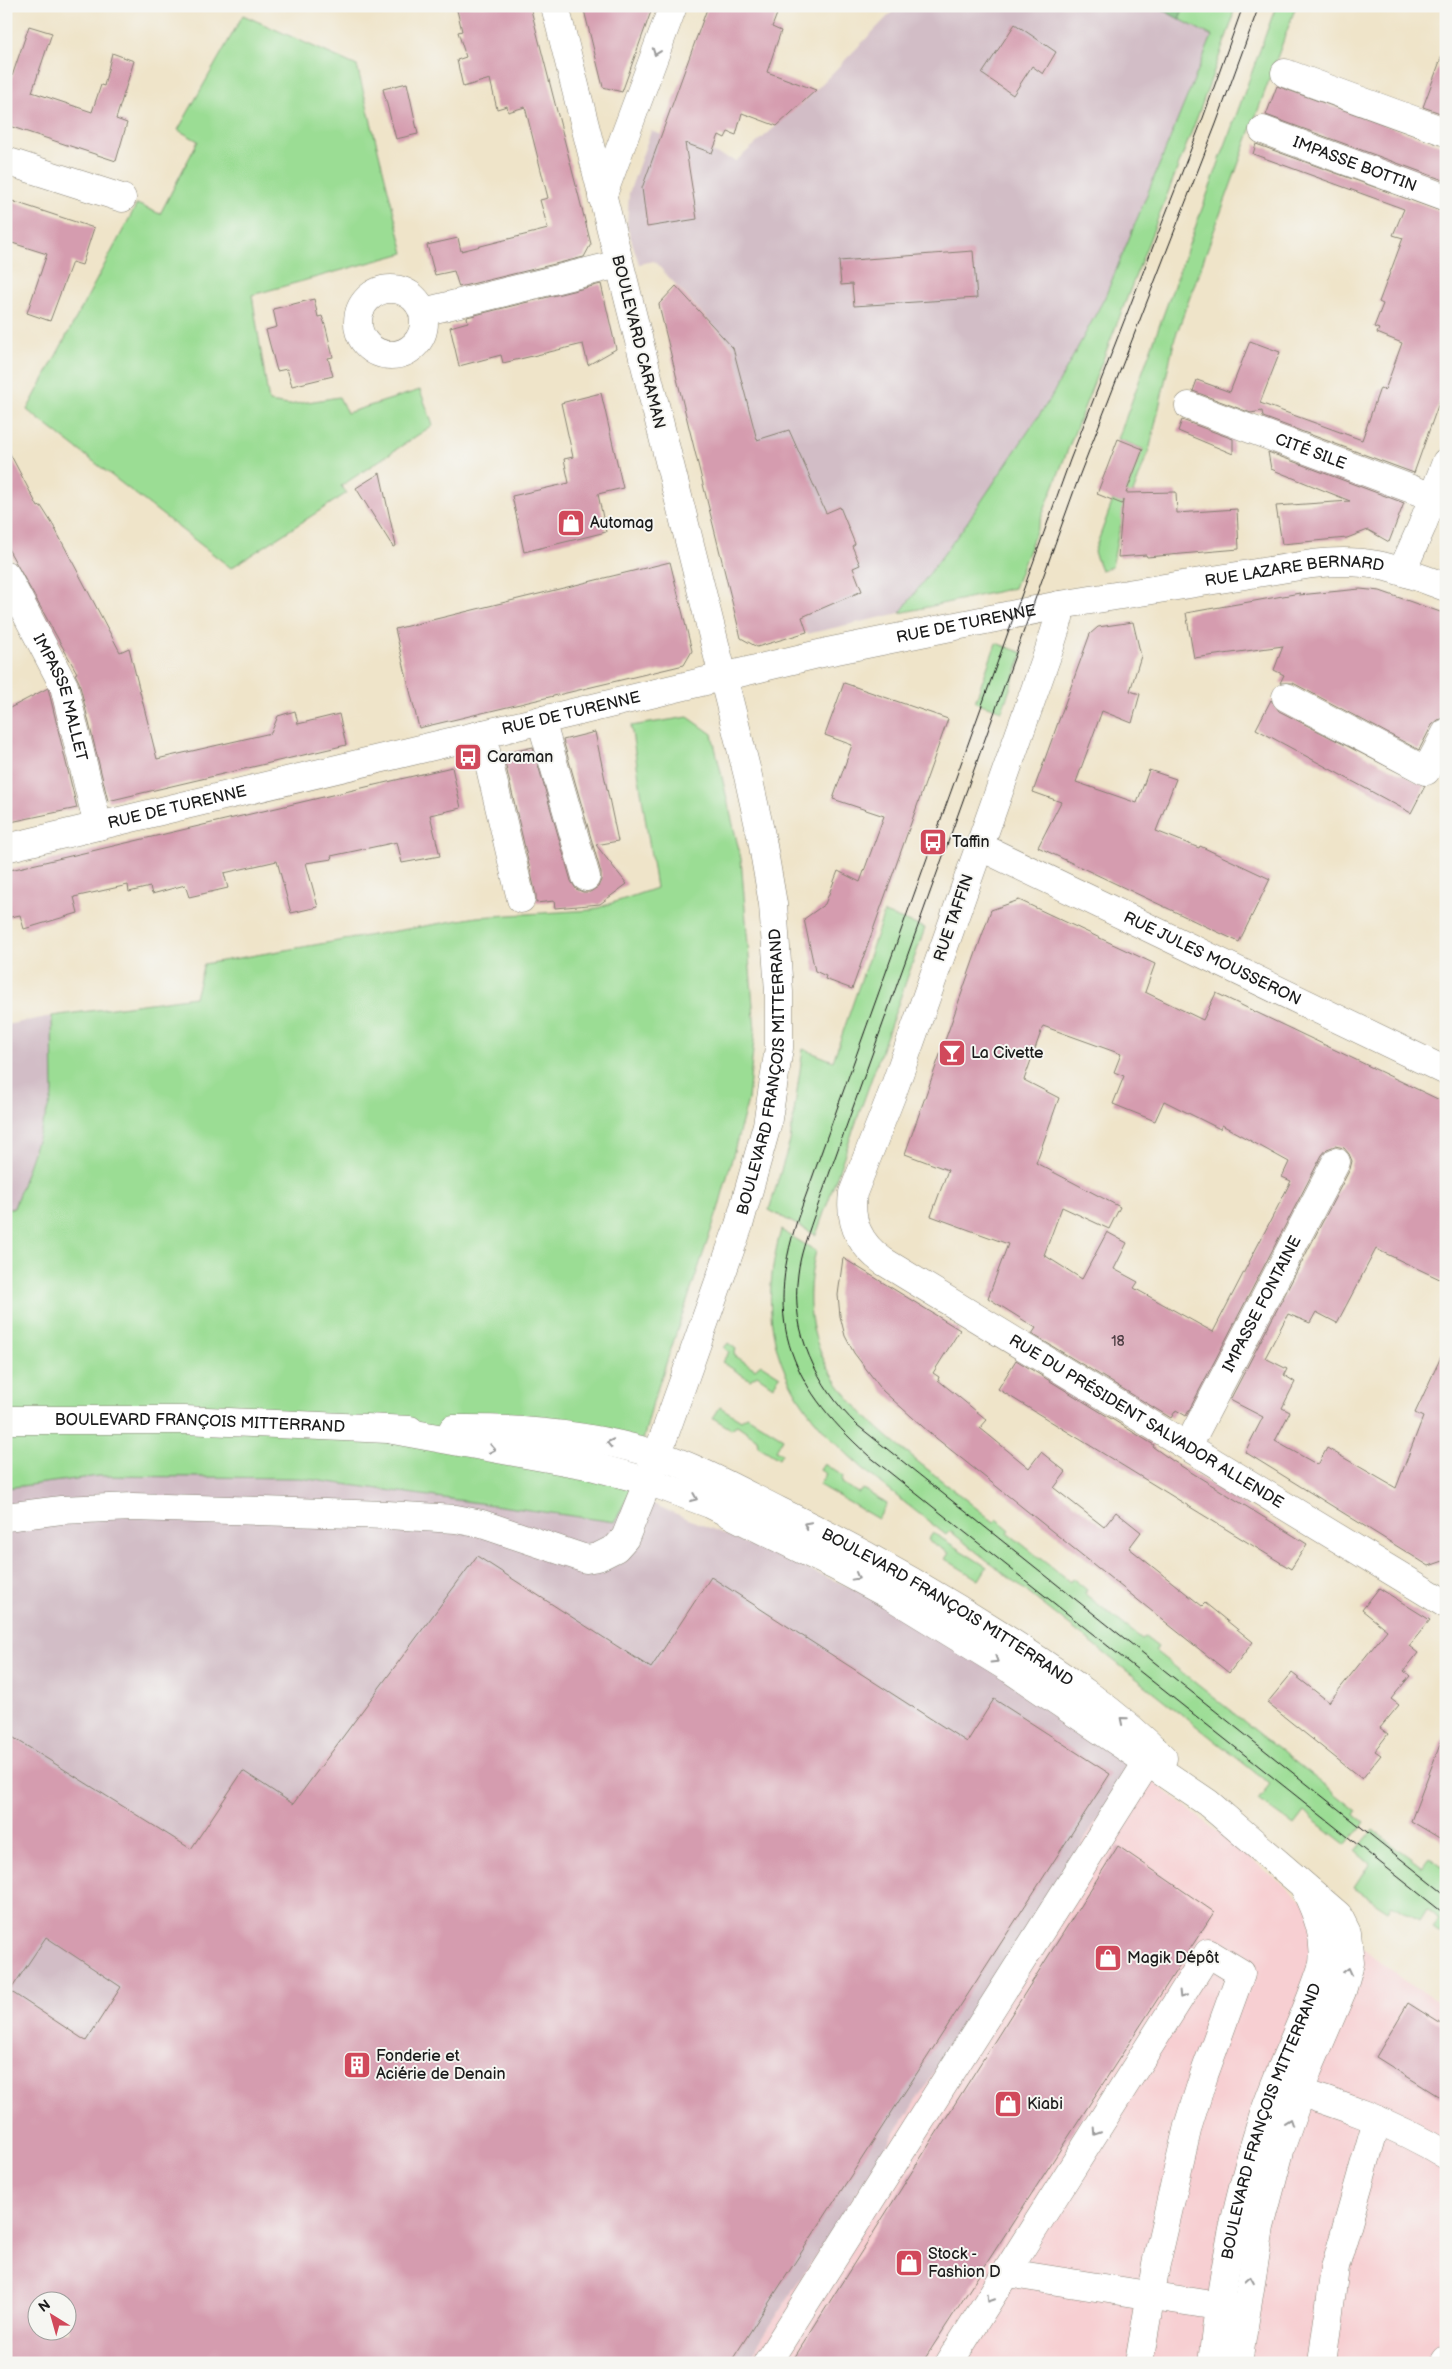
<svg xmlns="http://www.w3.org/2000/svg" width="1452" height="2369" viewBox="0 0 1452 2369" font-family="'Balsamiq Sans',sans-serif">
<style>
.built{fill:#f7cfd2}
.industrial{fill:#d2bdc6;fill-rule:evenodd}
.green{fill:#9bdd94;stroke:#5c7c58}
.forest{fill:#7cbc7e;stroke:#4c6c4d}
.building{fill:#d59caf;fill-rule:evenodd}
.lines{fill:none;stroke-linecap:round;stroke-linejoin:round}
.minor-casing{stroke:#868072;stroke-width:29}
.major-casing{stroke:#868072;stroke-width:29}
.minor{stroke:#fff;stroke-width:28}
.major{stroke:#fff;stroke-width:28}
.tram{stroke:#1c1c1c;stroke-width:1}
.oneway{stroke:#999}
.labels{text-anchor:middle;dominant-baseline:central;stroke-width:4;stroke-linejoin:round;paint-order:stroke}
.number-label{font-size:14px;fill:#4a3c41}
.street-label{font-size:16px;fill:#1c1c1c;stroke:#f6f6f2}
.poi-label{font-size:16px;fill:#1c1c1c;stroke:#f6f6f2;text-anchor:start}
</style>
<rect width="100%" height="100%" fill="#f6f6f2"/>
<filter id="ink" filterUnits="userSpaceOnUse"><feTurbulence type="fractalNoise" baseFrequency=".02" numOctaves="2"/><feDisplacementMap in="SourceGraphic" scale="10" xChannelSelector="R" yChannelSelector="G"/><feConvolveMatrix kernelMatrix="1 2 1 2 8 2 1 2 1" color-interpolation-filters="sRGB"/></filter>
<filter id="wash" filterUnits="userSpaceOnUse"><feTurbulence type="fractalNoise" baseFrequency=".0096" numOctaves="4" result="noise"/><feDisplacementMap in="SourceGraphic" scale="20" xChannelSelector="R" yChannelSelector="G"/><feGaussianBlur stdDeviation="1.12" result="paint"/><feColorMatrix in="noise" values="0 0 0 0 0 0 0 0 0 0 0 0 0 0 0 0 0 1.4 0 .05"/><feComposite in="paint" operator="in"/></filter>
<g filter="url(#wash)">
<rect width="100%" height="100%" fill="#efe4c9"/>
<path class="built" d="M 1133,1765 L 1403,1980 L 1446,2007 L 1446,2363 L 746,2363 Z"/>
<path class="industrial" d="M 898,6 L 1155,6 L 1212,36 L 1105,297 L 1050,399 L 966,524 L 900,613 L 807,634 L 733,347 L 654,261 L 639,264 L 627,226 L 629,193 L 651,131 L 736,161 L 806,100 Z
M 52,1016 L 53,1094 L 14,1208 L 6,1209 L 6,1025 Z
M 99,1476 L 300,1478 L 615,1522 L 629,1494 L 857,1590 L 985,1662 L 1133,1765 L 746,2363 L 6,2363 L 6,1488 ZM 38,2302 L 68,2302 L 68,2332 L 38,2332 Z"/>
<path class="green" d="M 1184,6 L 1234,6 L 1232,21 L 1197,118 L 1014,588 L 900,613 L 966,524 L 1050,399 L 1105,297 L 1212,36 L 1179,19 Z
M 1276,6 L 1296,6 L 1175,338 L 1150,447 L 1119,531 L 1112,567 L 1101,570 L 1094,552 L 1113,500 L 1122,503 L 1143,449 L 1118,439 Z
M 243,15 L 357,66 L 404,253 L 252,295 L 269,402 L 289,405 L 339,397 L 347,413 L 420,390 L 433,425 L 341,486 L 347,493 L 231,568 L 27,410 L 137,204 L 160,214 L 198,141 L 178,130 Z
M 996,643 L 1023,653 L 1002,711 L 975,702 Z
M 688,717 L 712,734 L 741,859 L 755,1030 L 748,1100 L 718,1210 L 653,1402 L 629,1494 L 615,1522 L 300,1478 L 99,1476 L 6,1488 L 6,1209 L 14,1208 L 53,1094 L 52,1016 L 195,997 L 204,964 L 477,917 L 592,910 L 656,888 L 631,726 Z
M 884,913 L 925,928 L 816,1235 L 769,1210 L 790,1141 L 803,1049 L 833,1061 Z
M 781,1230 L 816,1251 C 791,1349 845,1404 917,1461 C 943,1481 968,1502 994,1522 L 997,1519 L 1010,1530 L 1008,1533 L 1070,1582 L 1072,1578 L 1087,1590 L 1085,1594 L 1142,1639 L 1145,1637 L 1158,1647 L 1155,1651 L 1357,1811 L 1355,1815 L 1364,1822 L 1346,1845 L 1304,1812 L 1294,1825 L 1259,1800 L 1271,1785 L 950,1531 L 946,1535 C 838,1449 737,1386 781,1230 Z
M 728,1343 L 736,1349 L 734,1355 L 755,1369 L 761,1364 L 780,1376 L 773,1386 L 757,1375 L 750,1380 L 722,1362 L 729,1352 L 724,1348 Z
M 720,1407 L 741,1420 L 747,1416 L 783,1438 L 776,1450 L 782,1454 L 779,1459 L 758,1446 L 757,1439 L 737,1425 L 731,1429 L 713,1418 Z
M 824,1464 L 843,1476 L 842,1483 L 858,1493 L 863,1489 L 887,1504 L 878,1519 L 819,1485 L 826,1474 L 820,1470 Z
M 933,1533 L 987,1567 L 979,1580 L 945,1559 L 949,1553 L 928,1540 Z
M 1373,1830 L 1422,1867 L 1429,1858 L 1441,1867 L 1446,1861 L 1446,1939 L 1432,1928 L 1439,1919 L 1426,1909 L 1419,1920 L 1392,1904 L 1388,1910 L 1354,1888 L 1370,1863 L 1356,1851 Z"/>
<path class="forest" d="M 1155,6 L 1184,6 L 1179,19 Z"/>
<g id="blocks">
<path class="building" d="M 456,6 L 530,6 L 591,244 L 584,257 L 459,287 L 454,271 L 435,275 L 427,245 L 458,238 L 461,251 L 548,229 L 540,200 L 548,198 L 525,107 L 508,112 L 507,106 L 497,109 L 490,79 L 463,87 L 457,60 L 466,57 L 458,32 L 462,31 Z
M 583,6 L 653,6 L 622,92 L 603,87 Z
M 708,6 L 780,6 L 772,27 L 781,31 L 767,72 L 816,90 L 777,126 L 742,113 L 736,135 L 728,132 L 725,138 L 719,135 L 712,153 L 685,143 L 697,219 L 647,227 L 642,188 Z
M 1015,24 L 1056,52 L 1043,74 L 1032,66 L 1013,95 L 982,74 Z
M 29,26 L 52,33 L 32,92 L 92,112 L 101,85 L 104,86 L 112,53 L 134,61 L 116,119 L 127,123 L 116,161 L 6,125 L 6,94 Z
M 1443,53 L 1446,53 L 1446,115 L 1423,107 Z
M 407,83 L 418,134 L 396,139 L 383,89 Z
M 1277,86 L 1446,147 L 1446,181 L 1266,115 Z
M 1256,144 L 1446,213 L 1446,383 L 1414,473 L 1263,417 L 1262,411 L 1251,413 L 1193,391 L 1197,380 L 1230,392 L 1250,341 L 1280,352 L 1260,403 L 1362,440 L 1380,388 L 1385,390 L 1402,343 L 1377,333 L 1379,329 L 1374,327 L 1383,304 L 1379,302 L 1403,238 L 1393,235 L 1404,209 L 1253,154 Z
M 6,199 L 94,228 L 82,265 L 72,262 L 50,321 L 27,313 L 47,254 L 6,241 Z
M 973,251 L 977,298 L 854,306 L 852,284 L 841,285 L 839,261 Z
M 601,284 L 616,349 L 588,365 L 583,344 L 503,363 L 501,355 L 459,366 L 450,327 L 468,322 L 467,317 Z
M 676,286 L 733,348 L 757,440 L 789,430 L 826,513 L 840,507 L 855,544 L 852,546 L 860,565 L 853,568 L 862,591 L 802,617 L 807,632 L 757,647 L 741,638 L 661,314 L 659,304 Z
M 314,299 L 318,317 L 322,316 L 326,328 L 333,357 L 328,358 L 333,376 L 292,386 L 287,369 L 277,371 L 266,330 L 277,327 L 273,309 Z
M 601,393 L 623,488 L 598,494 L 606,532 L 524,552 L 512,496 L 569,483 L 564,459 L 573,457 L 561,403 Z
M 1182,420 L 1233,439 L 1233,454 L 1178,431 Z
M 1118,439 L 1143,449 L 1126,493 L 1176,492 L 1177,513 L 1237,509 L 1239,549 L 1147,557 L 1146,555 L 1118,557 L 1123,500 L 1122,504 L 1097,494 Z
M 6,446 L 38,507 L 41,506 L 53,525 L 120,652 L 129,648 L 157,759 L 271,733 L 278,716 L 295,711 L 298,724 L 339,714 L 346,745 L 108,801 L 79,682 L 75,674 L 77,673 L 6,545 Z
M 1268,452 L 1404,503 L 1389,542 L 1368,530 L 1347,538 L 1282,544 L 1276,506 L 1350,501 L 1271,469 Z
M 380,473 L 396,546 L 393,547 L 356,488 Z
M 670,562 L 692,651 L 684,665 L 419,728 L 395,629 Z
M 1360,589 L 1380,591 L 1446,614 L 1446,717 L 1438,720 L 1432,725 L 1419,750 L 1293,683 L 1280,683 L 1284,675 L 1274,670 L 1283,646 L 1194,658 L 1186,613 L 1300,593 L 1299,595 Z
M 1133,622 L 1141,656 L 1130,691 L 1140,694 L 1132,723 L 1102,711 L 1076,782 L 1137,803 L 1149,770 L 1176,779 L 1156,831 L 1199,848 L 1200,846 L 1270,879 L 1239,942 L 1038,847 L 1061,802 L 1033,792 L 1090,634 L 1098,627 Z
M 844,683 L 948,719 L 852,989 L 825,979 L 826,976 L 815,971 L 804,919 L 825,904 L 838,871 L 860,882 L 884,816 L 833,799 L 852,745 L 825,735 Z
M 48,688 L 77,808 L 6,823 L 6,710 Z
M 1271,700 L 1279,711 L 1425,786 L 1411,813 L 1256,729 Z
M 595,732 L 618,841 L 596,845 L 627,884 L 600,904 L 555,908 L 554,901 L 536,903 L 536,895 L 503,754 L 533,747 L 571,881 L 576,889 L 583,892 L 590,892 L 598,887 L 601,880 L 601,873 L 563,740 Z
M 452,767 L 461,808 L 430,815 L 440,856 L 402,863 L 397,842 L 331,856 L 332,859 L 306,863 L 318,907 L 291,913 L 277,861 L 224,873 L 228,888 L 189,897 L 185,885 L 152,894 L 150,887 L 129,892 L 128,885 L 74,897 L 78,913 L 24,929 L 20,915 L 6,918 L 6,871 Z
M 1019,900 L 1155,964 L 1145,992 L 1203,1020 L 1216,993 L 1446,1103 L 1446,1282 L 1376,1249 L 1337,1323 L 1316,1312 L 1310,1323 L 1288,1314 L 1265,1358 L 1287,1369 L 1284,1375 L 1295,1382 L 1282,1408 L 1290,1412 L 1275,1441 L 1318,1465 L 1327,1448 L 1396,1488 L 1423,1417 L 1415,1413 L 1446,1346 L 1446,1560 L 1429,1566 L 1245,1452 L 1263,1417 L 1230,1400 L 1350,1169 L 1352,1161 L 1349,1154 L 1344,1148 L 1335,1146 L 1327,1149 L 1322,1155 L 1186,1416 L 1176,1410 L 1171,1418 L 1032,1334 L 1036,1328 L 988,1298 L 1008,1244 L 931,1216 L 948,1170 L 905,1154 L 991,910 ZM 1043,1026 L 1121,1054 L 1114,1072 L 1124,1076 L 1113,1104 L 1155,1121 L 1164,1101 L 1220,1129 L 1222,1125 L 1289,1162 L 1282,1177 L 1291,1181 L 1213,1332 L 1134,1288 L 1138,1282 L 1114,1269 L 1127,1243 L 1107,1232 L 1082,1279 L 1044,1255 L 1062,1207 L 1109,1229 L 1120,1207 L 1036,1163 L 1059,1098 L 1024,1080 Z
M 843,1258 L 960,1330 L 933,1373 L 939,1377 L 938,1380 L 987,1420 L 980,1428 L 1029,1468 L 1041,1452 L 1066,1472 L 1054,1488 L 1104,1527 L 1116,1512 L 1141,1532 L 1129,1548 L 1202,1606 L 1205,1603 L 1253,1642 L 1229,1673 L 931,1434 L 883,1391 L 854,1353 L 845,1336 L 840,1316 L 838,1295 Z
M 1016,1360 L 1154,1445 L 1153,1447 L 1173,1461 L 1307,1544 L 1291,1569 L 998,1389 Z
M 477,1556 L 651,1668 L 711,1577 L 967,1742 L 994,1699 L 1110,1774 L 730,2363 L 6,2363 L 6,1733 L 191,1849 L 243,1771 L 293,1804 ZM 46,1937 L 121,1987 L 86,2041 L 10,1991 ZM 38,2302 L 68,2302 L 68,2332 L 38,2332 Z
M 1379,1588 L 1430,1620 L 1409,1646 L 1418,1653 L 1404,1671 L 1410,1676 L 1391,1699 L 1399,1705 L 1380,1728 L 1388,1734 L 1375,1751 L 1381,1755 L 1362,1779 L 1267,1703 L 1292,1673 L 1329,1702 L 1387,1630 L 1362,1610 Z
M 1444,1734 L 1446,1734 L 1446,1842 L 1411,1821 Z
M 1118,1846 L 1214,1912 L 922,2363 L 791,2363 Z
M 1408,2003 L 1446,2027 L 1446,2101 L 1376,2057 Z"/>
</g>
</g>
<g filter="url(#ink)">
<use href="#blocks" fill-opacity="0" stroke="#868072" stroke-width="1"/>
<g class="lines">
<g class="minor-casing">
<g id="minor">
<path d="M 1285,73 L 1446,132"/>
<path id="s1" d="M 1263,130 L 1446,198"/>
<path d="M 6,161 L 122,198"/>
<path d="M 602,197 L 673,6"/>
<circle cx="391" cy="322" r="33"/>
<path d="M 423,312 L 619,264"/>
<path id="s2" d="M 1189,406 L 1433,497"/>
<path d="M 1402,571 L 1422,526 L 1446,462"/>
<path id="s3" d="M 6,575 L 64,686 L 98,826"/>
<path id="s4" d="M 1060,605 L 1059,618 L 1049,650 L 892,1094 L 853,1193 C 849,1222 859,1244 883,1261 L 1446,1604"/>
<path d="M 1286,697 L 1426,771 L 1446,733"/>
<path d="M 541,720 L 586,877"/>
<path d="M 482,734 L 521,899"/>
<path id="s5" d="M 979,846 L 1446,1071"/>
<path id="s6" d="M 6,848 L 827,652 L 1060,605 L 1312,564 C 1369,557 1393,568 1446,587"/>
<path id="s7" d="M 1188,1446 L 1336,1162"/>
<path id="s8" d="M 6,1517 L 61,1510 L 133,1507 L 387,1515 L 456,1519 L 482,1524 L 586,1559 L 598,1557 L 616,1548 L 625,1538 L 648,1481 L 739,1225 L 767,1125 L 779,1048 L 779,992 L 773,904 L 762,840 L 748,776 L 555,6"/>
<path d="M 1278,2086 C 1337,2103 1394,2123 1446,2155"/>
<path d="M 1007,2273 L 1243,2310"/>
<path d="M 767,2363 L 1155,1750"/>
<path d="M 949,2363 L 1208,1953 L 1241,1973 L 1204,2075 L 1188,2126 L 1156,2264 L 1139,2363"/>
<path d="M 1322,2363 L 1335,2268 L 1377,2120"/>
<path d="M 1444,2363 L 1446,2360"/>
</g>
</g>
<g class="major-casing">
<g id="major">
<path id="s9" d="M 6,1420 L 185,1420 L 410,1430"/>
<path id="s10" d="M 453,1429 C 521,1428 589,1434 655,1454 C 698,1468 739,1491 779,1511 C 858,1549 933,1592 1006,1639 C 1062,1675 1116,1711 1163,1758"/>
<path d="M 393,1430 L 587,1465 L 648,1481 L 710,1504 L 835,1566 L 891,1596 L 1010,1669 L 1208,1803 L 1338,1915 L 1347,1933 L 1350,1963 L 1342,1991 L 1308,2070 L 1281,2147 L 1260,2227 L 1238,2363"/>
<path id="s11" d="M 1212,2363 C 1221,2279 1237,2197 1263,2117 C 1280,2065 1307,2016 1323,1964 C 1326,1936 1317,1914 1305,1889"/>
</g>
</g>
<use href="#minor" class="minor"/>
<use href="#major" class="major"/>
<path class="tram" d="M 1243,6 L 1203,118 L 1070,460 L 801,1209 C 763,1316 785,1381 869,1456 L 1446,1915
M 1259,6 L 1216,124 L 1080,474 L 813,1219 C 807,1237 800,1255 798,1274 C 790,1332 817,1386 857,1425 L 1446,1895"/>
</g>
<defs><path id="oneway-chevron" d="M-2-3.5L2.5 0L-2 3.5" fill="none" stroke-width="1.6" stroke-linecap="round" stroke-linejoin="round" transform="scale(1.25)"/></defs>
<g class="oneway">
<use href="#oneway-chevron" transform="translate(656 52) rotate(110)"/>
<use href="#oneway-chevron" transform="translate(610 1443) rotate(-168)"/>
<use href="#oneway-chevron" transform="translate(492 1449) rotate(10)"/>
<use href="#oneway-chevron" transform="translate(694 1498) rotate(22)"/>
<use href="#oneway-chevron" transform="translate(807 1525) rotate(-153)"/>
<use href="#oneway-chevron" transform="translate(856 1577) rotate(29)"/>
<use href="#oneway-chevron" transform="translate(995 1660) rotate(32)"/>
<use href="#oneway-chevron" transform="translate(1123 1720) rotate(-140)"/>
<use href="#oneway-chevron" transform="translate(1348 1971) rotate(-76)"/>
<use href="#oneway-chevron" transform="translate(1182 1995) rotate(122)"/>
<use href="#oneway-chevron" transform="translate(1289 2122) rotate(-71)"/>
<use href="#oneway-chevron" transform="translate(1096 2132) rotate(123)"/>
<use href="#oneway-chevron" transform="translate(1250 2280) rotate(-80)"/>
<use href="#oneway-chevron" transform="translate(990 2299) rotate(123)"/>
</g>
</g>
<defs>
<g id="shop-square" transform="scale(1.4375)"><rect x="-9" y="-9" width="18" height="18" rx="4" fill="#d1495b" stroke="#f6f6f2"/><path d="M-5-2.5h2.3a2.7 3.5 0 0 1 5.4 0H5L5.5 6h-11ZM-1.5-2.5h3a1.5 2.3 0 0 0-3 0Z" fill="#fff"/></g>
<g id="bus-square" transform="scale(1.4375)"><rect x="-9" y="-9" width="18" height="18" rx="4" fill="#d1495b" stroke="#f6f6f2"/><path d="M-5-6H5V4H4V6H2V4H-2V6H-4V4H-5ZM-3.5-4V0h7V-4ZM-3.5 1.2v1.5H-2V1.2ZM2 1.2v1.5H3.5V1.2Z" fill="#fff"/></g>
<g id="bar-square" transform="scale(1.4375)"><rect x="-9" y="-9" width="18" height="18" rx="4" fill="#d1495b" stroke="#f6f6f2"/><path d="M-6-5H6L.8 .8V4.5H3.5V6h-7V4.5H-.8V.8Z" fill="#fff"/></g>
<g id="building-square" transform="scale(1.4375)"><rect x="-9" y="-9" width="18" height="18" rx="4" fill="#d1495b" stroke="#f6f6f2"/><path d="M-4-6H4V6H1V3H-1V6H-4ZM-2.5-4.3h1.7v1.8h-1.7ZM.8-4.3h1.7v1.8H.8ZM-2.5-1h1.7V.8h-1.7ZM.8-1h1.7V.8H.8Z" fill="#fff"/></g>
</defs>
<g fill-rule="evenodd">
<use href="#shop-square" x="571" y="523"/>
<use href="#bus-square" x="468" y="757"/>
<use href="#bus-square" x="933" y="842"/>
<use href="#bar-square" x="952" y="1053"/>
<use href="#shop-square" x="1108" y="1958"/>
<use href="#building-square" x="357" y="2065"/>
<use href="#shop-square" x="1008" y="2104"/>
<use href="#shop-square" x="909" y="2263"/>
</g>
<g class="labels">
<g class="number-label">
<text x="1118" y="1341">18</text>
</g>
<g class="street-label">
<text stroke="none"><textPath href="#s1" startOffset="98">IMPASSE BOTTIN</textPath></text>
<text transform="translate(638 342) rotate(76)">BOULEVARD CARAMAN</text>
<text stroke="none"><textPath href="#s2" startOffset="130">CITÉ SILE</textPath></text>
<text stroke="none"><textPath href="#s6" startOffset="1319">RUE LAZARE BERNARD</textPath></text>
<text stroke="none"><textPath href="#s6" startOffset="986">RUE DE TURENNE</textPath></text>
<text stroke="none"><textPath href="#s3" startOffset="135">IMPASSE MALLET</textPath></text>
<text stroke="none"><textPath href="#s6" startOffset="581">RUE DE TURENNE</textPath></text>
<text stroke="none"><textPath href="#s6" startOffset="176">RUE DE TURENNE</textPath></text>
<text transform="translate(954 918) rotate(-71)">RUE TAFFIN</text>
<text stroke="none"><textPath href="#s5" startOffset="259">RUE JULES MOUSSERON</textPath></text>
<text stroke="none"><textPath href="#s8" startOffset="1122">BOULEVARD FRANÇOIS MITTERRAND</textPath></text>
<text stroke="none"><textPath href="#s7" startOffset="160">IMPASSE FONTAINE</textPath></text>
<text stroke="none"><textPath href="#s4" startOffset="1011">RUE DU PRÉSIDENT SALVADOR ALLENDE</textPath></text>
<text stroke="none"><textPath href="#s9" startOffset="194">BOULEVARD FRANÇOIS MITTERRAND</textPath></text>
<text stroke="none"><textPath href="#s10" startOffset="535">BOULEVARD FRANÇOIS MITTERRAND</textPath></text>
<text stroke="none"><textPath href="#s11" startOffset="250">BOULEVARD FRANÇOIS MITTERRAND</textPath></text>
</g>
<g class="poi-label">
<text x="590" y="523">Automag</text>
<text x="487" y="757">Caraman</text>
<text x="952" y="842">Taffin</text>
<text x="971" y="1053">La Civette</text>
<text x="1127" y="1958">Magik Dépôt</text>
<text x="376" y="2056">Fonderie et<tspan x="376" dy="18">Aciérie de Denain</tspan></text>
<text x="1027" y="2104">Kiabi</text>
<text x="928" y="2254">Stock -<tspan x="928" dy="18">Fashion D</tspan></text>
</g>
</g>
<rect width="1452" height="2369" fill="none" stroke="#f6f6f2" stroke-width="25"/>
<g transform="translate(52 2316) rotate(323)"><circle r="24" fill="#f6f6f2" stroke="#9f9f9c"/>
<path d="M0-4L9 19L0 12L-9 19Z" fill="#d1495b"/>
<text y="-8" font-size="14" font-weight="bold" text-anchor="middle" fill="#1c1c1c">N</text>
</g>
</svg>
